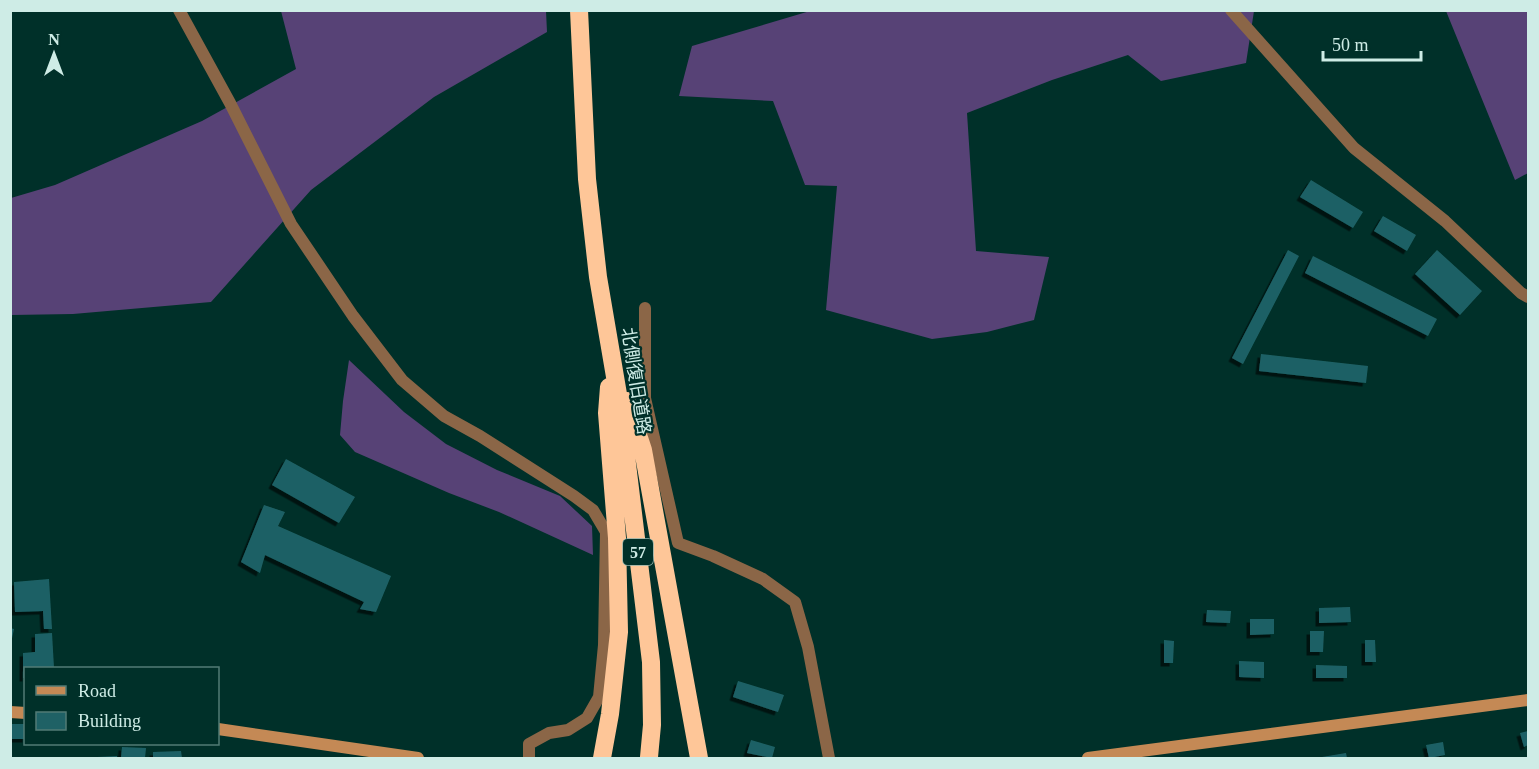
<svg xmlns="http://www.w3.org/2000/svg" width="1539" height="769" viewBox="0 0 1539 769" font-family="'Times New Roman','Noto Sans JP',serif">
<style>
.forest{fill:#574276}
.building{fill:#1f6165;filter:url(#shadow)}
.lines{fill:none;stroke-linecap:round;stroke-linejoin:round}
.street{stroke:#8b6647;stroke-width:12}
.secondary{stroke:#c48955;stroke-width:12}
.highway{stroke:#fec698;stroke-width:18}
.labels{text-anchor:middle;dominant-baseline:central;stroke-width:4.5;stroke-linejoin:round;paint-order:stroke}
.shield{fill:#003029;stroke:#90b4ad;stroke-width:1.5}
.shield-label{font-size:16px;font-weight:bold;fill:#ceece6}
.street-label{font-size:18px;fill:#ceece6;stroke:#003029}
</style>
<defs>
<filter id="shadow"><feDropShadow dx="-3.5" dy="3.5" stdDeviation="0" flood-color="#0009"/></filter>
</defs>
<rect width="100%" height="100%" fill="#003029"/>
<path class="forest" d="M 281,11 L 546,11 L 547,32 L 434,97 L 311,190 L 211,302 L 73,314 L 11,315 L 11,198 L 55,185 L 202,121 L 296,69 Z
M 810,11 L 1254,11 L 1246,63 L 1161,81 L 1128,55 L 1052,80 L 967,113 L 976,251 L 1049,257 L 1034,320 L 987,332 L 932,339 L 826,310 L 837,186 L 805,185 L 773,101 L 679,96 L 692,46 Z
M 1446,11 L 1528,11 L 1528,173 L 1515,180 Z
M 349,360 L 404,412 L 446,444 L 497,470 L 560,496 L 592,526 L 593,555 L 499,512 L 449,493 L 355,452 L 340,435 L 343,401 Z"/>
<path class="building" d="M 1311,180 L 1363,212 L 1353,228 L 1300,197 Z
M 1383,216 L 1416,235 L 1407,251 L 1374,231 Z
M 1288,250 L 1299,256 L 1243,364 L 1232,358 Z
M 1437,250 L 1482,291 L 1460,315 L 1415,274 Z
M 1313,256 L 1437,319 L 1428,336 L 1305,273 Z
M 1261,354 L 1368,366 L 1366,383 L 1259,371 Z
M 286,459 L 355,497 L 339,523 L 272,485 Z
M 264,505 L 285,512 L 278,526 L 391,576 L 376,612 L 360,609 L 364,602 L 265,555 L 260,573 L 241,562 Z
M 49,579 L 52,629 L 44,629 L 43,611 L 15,612 L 14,582 Z
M 1350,607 L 1351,622 L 1319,623 L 1319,608 Z
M 1207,610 L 1231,611 L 1230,623 L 1206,622 Z
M 1250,619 L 1274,619 L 1274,634 L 1250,635 Z
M 10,628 L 14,629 L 11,643 L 10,643 Z
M 1310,631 L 1324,631 L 1323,652 L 1310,652 Z
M 52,633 L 54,668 L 26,668 L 26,678 L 23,678 L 23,653 L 35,652 L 35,634 Z
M 1164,640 L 1174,641 L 1173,663 L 1164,663 Z
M 1365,640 L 1375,640 L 1376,662 L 1365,662 Z
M 1239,661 L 1264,662 L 1264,678 L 1239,677 Z
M 1316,665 L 1347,666 L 1347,678 L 1316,678 Z
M 738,681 L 784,695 L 778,712 L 733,697 Z
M 10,724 L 26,724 L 26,739 L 10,739 Z
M 1528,731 L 1528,745 L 1524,747 L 1520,733 Z
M 751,740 L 775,747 L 772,758 L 747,753 Z
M 1443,742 L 1445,755 L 1429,758 L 1426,745 Z
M 122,747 L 146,748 L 145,758 L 121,758 Z
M 181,751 L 182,758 L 153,758 L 153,752 Z
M 1346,753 L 1347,758 L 1322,758 L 1322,757 Z
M 117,756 L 117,758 L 97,758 L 97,757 Z"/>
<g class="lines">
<path class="street" d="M 179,10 L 230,103 L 291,224 L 353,316 L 402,380 L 444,416 L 480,436 L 574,496 L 593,510 L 606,532 L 604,645 L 599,697 L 587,718 L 568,730 L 549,733 L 529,744 L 529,758
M 1231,10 L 1354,148 L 1445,221 L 1521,293 L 1528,297
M 645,308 L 645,398 L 678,543 L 713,556 L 763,579 L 795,602 L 808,647 L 829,758"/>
<path class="secondary" d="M 10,712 L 26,713
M 218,729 L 418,758
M 1088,758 L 1528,700"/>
<path class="highway" d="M 579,10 L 587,179 L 598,277 L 620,406 L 651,662 L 652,725 L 649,757
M 627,401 L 643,450 L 699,758
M 602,758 L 610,714 L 619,632 L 617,538 L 607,413 L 609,387"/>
</g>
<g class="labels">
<rect class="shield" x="623" y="539" width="30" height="26" rx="4.5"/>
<g class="shield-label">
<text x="638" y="552">57</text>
</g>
<g class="street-label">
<text transform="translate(636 381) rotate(81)">北側復旧道路</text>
</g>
</g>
<rect width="1539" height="769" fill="none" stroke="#ceece6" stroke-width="24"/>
<rect x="24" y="667" width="195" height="78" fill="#003029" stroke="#527b75" stroke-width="1.5"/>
<rect x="36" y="686" width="30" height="9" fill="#c48955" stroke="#527b75" stroke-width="1.5"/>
<text x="78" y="697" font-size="18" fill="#ceece6">Road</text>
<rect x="36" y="712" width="30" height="18" fill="#1f6165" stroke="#527b75" stroke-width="1.5"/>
<text x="78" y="727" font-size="18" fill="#ceece6">Building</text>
<g transform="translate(54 54)" stroke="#003029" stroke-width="4.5" paint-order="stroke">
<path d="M0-4.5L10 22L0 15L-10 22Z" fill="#ceece6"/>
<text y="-9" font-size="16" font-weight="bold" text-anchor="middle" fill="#ceece6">N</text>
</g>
<path d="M1323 51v9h98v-9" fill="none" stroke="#ceece6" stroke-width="3"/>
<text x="1332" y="51" font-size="18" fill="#ceece6" stroke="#003029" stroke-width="4.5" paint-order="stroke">50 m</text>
</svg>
